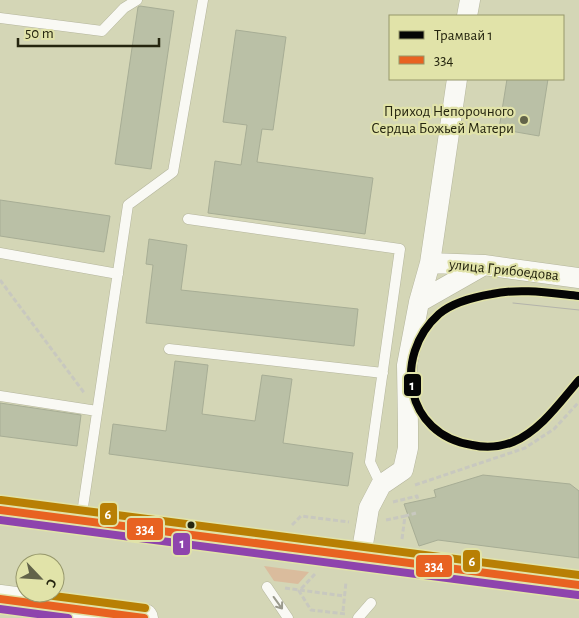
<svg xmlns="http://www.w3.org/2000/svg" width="579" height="618" viewBox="0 0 579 618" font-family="'Alegreya Sans',sans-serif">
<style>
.green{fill:#dabc9d}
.building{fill:#bac0a6;stroke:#a7ad95}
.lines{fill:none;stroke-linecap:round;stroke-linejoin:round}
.lane-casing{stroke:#b4b59c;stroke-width:11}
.street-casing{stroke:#b4b59c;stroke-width:21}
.secondary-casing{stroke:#b4b59c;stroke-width:29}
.path{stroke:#c8c8bf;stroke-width:3;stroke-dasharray:5 2.5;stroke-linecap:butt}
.lane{stroke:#f9f9f4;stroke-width:10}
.street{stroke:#f9f9f4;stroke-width:20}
.secondary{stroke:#f9f9f4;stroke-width:28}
.tram{stroke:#b3b3ab;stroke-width:1}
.bus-1-casing{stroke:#e1e3a9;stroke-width:11}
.bus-2-casing{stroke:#e1e3a9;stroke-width:11}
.bus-3-casing{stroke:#e1e3a9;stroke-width:11}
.bus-1{stroke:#e86221;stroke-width:8}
.bus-2{stroke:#8e44ad;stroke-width:8}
.bus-3{stroke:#b87f04;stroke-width:8}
.tram-1-casing{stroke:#e1e3a9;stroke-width:11}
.tram-1{stroke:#050505;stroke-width:8}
.oneway{stroke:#9a9a8d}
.poi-dot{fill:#626349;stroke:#e1e3a9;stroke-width:2}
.bus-dot{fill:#25250f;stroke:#e1e3a9;stroke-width:2}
.labels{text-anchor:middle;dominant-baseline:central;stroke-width:4.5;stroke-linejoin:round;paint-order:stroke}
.poi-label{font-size:15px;fill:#25250f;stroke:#e1e3a9;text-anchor:end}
.street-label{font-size:15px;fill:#25250f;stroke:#e1e3a9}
.line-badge{stroke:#e1e3a9;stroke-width:2}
.badge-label{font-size:14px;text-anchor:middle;font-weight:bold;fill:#fff}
</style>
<rect width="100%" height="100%" fill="#d4d6b6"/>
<path class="green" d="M 264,566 L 309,572 L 298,584 L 274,581 Z"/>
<path class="building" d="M 140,6 L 174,11 L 151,169 L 115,164 L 138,7 Z
M 236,30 L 286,37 L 273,130 L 262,129 L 257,162 L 373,178 L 365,234 L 208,213 L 215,161 L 241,165 L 247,125 L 223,122 Z
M 507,79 L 548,79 L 539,136 L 499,129 Z
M 0,200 L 110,216 L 104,252 L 0,236 Z
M 149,239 L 187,245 L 181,290 L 358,309 L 354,346 L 146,323 L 153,265 L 146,264 Z
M 175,361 L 208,365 L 202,414 L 255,421 L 262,375 L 292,379 L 283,443 L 353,453 L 348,486 L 109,454 L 113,424 L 166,431 Z
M 0,403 L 81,415 L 77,446 L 0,436 Z
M 483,475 L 570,484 L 579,491 L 579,558 L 438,540 L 419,546 L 404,504 L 436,497 L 434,490 Z"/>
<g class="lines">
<g class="lane-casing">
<path id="lane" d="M 0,18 L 102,31 L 124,8 L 137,0
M 188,219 L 400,249 L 370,462 L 381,485
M 0,253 L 118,274
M 169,349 L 383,373
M 0,396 L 97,411
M 81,520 L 128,205 L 173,172 L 203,0
M 267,587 L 288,618
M 358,618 L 371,603"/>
</g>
<g class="street-casing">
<path id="street" d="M 467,16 L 470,0
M 430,263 L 484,265 L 579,278
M 419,302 L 484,265
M 361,556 L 369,508 L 381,485 L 403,470 L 408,448 L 408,426 L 407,365 L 419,302 L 430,263 L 457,79"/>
</g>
<g class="secondary-casing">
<path id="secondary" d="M 0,510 L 579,585
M 0,599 L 144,618"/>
</g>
<path class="path" d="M 0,280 L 85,394
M 415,485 L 525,448 L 554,429 L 579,402
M 393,502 L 417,496 L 418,501
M 386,520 L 405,516
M 292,525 L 301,516 L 349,522
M 402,539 L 405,516 L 416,513
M 315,574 L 299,591 L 311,610 L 346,614
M 285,588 L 344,596
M 343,611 L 346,582"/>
<use href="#lane" class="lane"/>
<use href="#street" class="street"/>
<use href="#secondary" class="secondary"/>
<path class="tram" d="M 513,303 L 579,310"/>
<g class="bus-1-casing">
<path id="bus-1" d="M 0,510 L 579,585
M 0,599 L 144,618"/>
</g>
<g class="bus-2-casing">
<path id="bus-2" d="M 0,520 L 578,595
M 0,609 L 68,618"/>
</g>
<g class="bus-3-casing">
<path id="bus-3" d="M 1,500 L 579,575
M 31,593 L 145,608"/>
</g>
<use href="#bus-1" class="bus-1"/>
<use href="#bus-2" class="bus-2"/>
<use href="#bus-3" class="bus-3"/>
<g class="tram-1-casing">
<path id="tram-1" d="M 579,296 C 550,293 520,288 492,294 C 474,297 453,302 439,314 C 392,356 405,435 472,445 C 485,448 500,447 513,442 C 541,430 560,402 579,380"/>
</g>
<use href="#tram-1" class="tram-1"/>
</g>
<defs><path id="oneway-shaft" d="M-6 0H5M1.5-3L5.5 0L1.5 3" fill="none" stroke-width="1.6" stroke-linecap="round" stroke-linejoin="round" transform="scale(1.25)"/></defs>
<use class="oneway" href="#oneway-shaft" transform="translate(278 603) rotate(54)"/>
<circle class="poi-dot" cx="524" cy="120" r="5"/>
<circle class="bus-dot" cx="191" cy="525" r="4.5"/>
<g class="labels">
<g class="poi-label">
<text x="514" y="111">Приход Непорочного<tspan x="514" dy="17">Сердца Божьей Матери</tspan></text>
</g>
<g class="street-label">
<text transform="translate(504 270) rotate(6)">улица Грибоедова</text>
</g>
</g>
<g class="line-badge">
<rect x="403" y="373" width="19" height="24" rx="5" fill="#050505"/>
<rect x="99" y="502" width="19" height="24" rx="5" fill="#b87f04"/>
<rect x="126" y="517" width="38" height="24" rx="5" fill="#e86221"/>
<rect x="172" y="532" width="19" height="24" rx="5" fill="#8e44ad"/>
<rect x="462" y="549" width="19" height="24" rx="5" fill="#b87f04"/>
<rect x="415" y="554" width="38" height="24" rx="5" fill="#e86221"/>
</g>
<g class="badge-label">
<text x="412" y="390">1</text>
<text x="108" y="519">6</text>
<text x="145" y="534">334</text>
<text x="182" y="548">1</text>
<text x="472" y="566">6</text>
<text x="434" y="571">334</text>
</g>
<rect x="389" y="15" width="175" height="65" fill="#e1e3a9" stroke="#96976b"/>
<rect x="399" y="31" width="25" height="8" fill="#050505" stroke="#96976b"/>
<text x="434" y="40" font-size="15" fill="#25250f">Трамвай 1</text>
<rect x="399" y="56" width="25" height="8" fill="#e86221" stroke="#96976b"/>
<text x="434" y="65" font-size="15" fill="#25250f">334</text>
<g transform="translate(40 578) rotate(115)"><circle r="24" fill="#e1e3a9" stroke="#96976b"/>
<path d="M0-4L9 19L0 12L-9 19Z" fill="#626349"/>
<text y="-8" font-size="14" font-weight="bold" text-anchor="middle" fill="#25250f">С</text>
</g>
<path d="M18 38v8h141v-8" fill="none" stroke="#25250f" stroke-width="2.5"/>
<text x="25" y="38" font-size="15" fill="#25250f" stroke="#e1e3a9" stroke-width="4" paint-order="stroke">50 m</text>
</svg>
